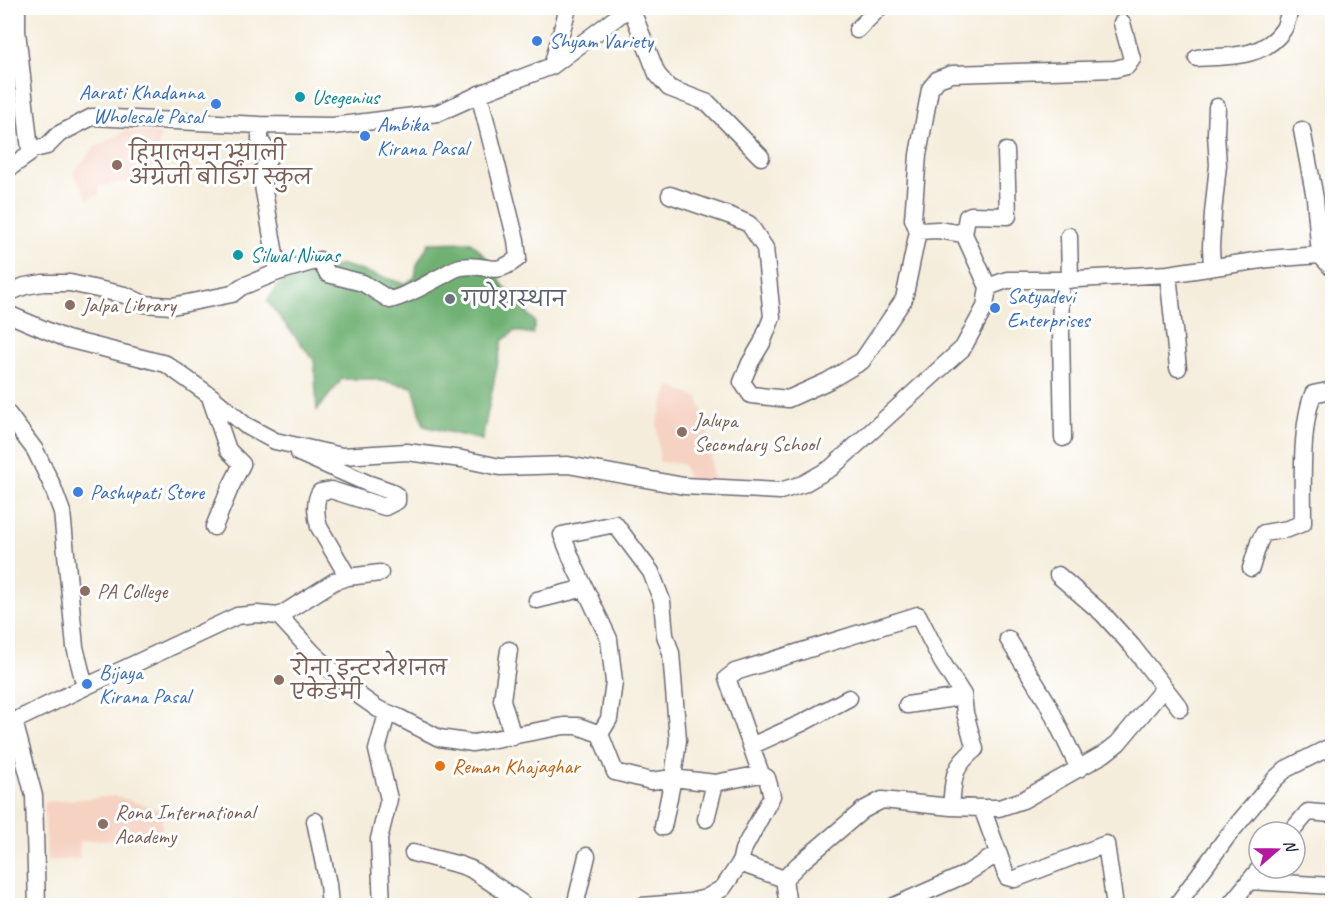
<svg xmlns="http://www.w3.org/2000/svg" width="1340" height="913" viewBox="0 0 1340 913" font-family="Caveat,'Playpen Sans Deva',sans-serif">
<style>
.built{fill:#f6d2c3}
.forest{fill:#70b173;stroke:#496a57;stroke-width:1.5}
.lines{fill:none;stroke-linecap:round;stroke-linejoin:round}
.minor-casing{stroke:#6c6973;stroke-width:19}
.minor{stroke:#fff;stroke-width:16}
.shop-dot{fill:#3f7fe0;stroke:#fff;stroke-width:2}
.culture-dot{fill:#0f9aa8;stroke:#fff;stroke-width:2}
.education-dot{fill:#8d6e63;stroke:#fff;stroke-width:2}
.worship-dot{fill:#6b7280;stroke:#fff;stroke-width:2}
.food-dot{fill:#e8710a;stroke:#fff;stroke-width:2}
.labels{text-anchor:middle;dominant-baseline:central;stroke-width:6;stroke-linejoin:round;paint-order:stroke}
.shop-label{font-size:21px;fill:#366cbe;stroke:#fff;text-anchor:start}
.culture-label{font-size:21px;fill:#0d838f;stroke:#fff;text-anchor:start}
.education-label{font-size:21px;fill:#785e54;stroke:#fff;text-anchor:start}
.worship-label{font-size:21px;fill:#5b616d;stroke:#fff;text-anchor:start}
.food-label{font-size:21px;fill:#c56008;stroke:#fff;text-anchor:start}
</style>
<rect width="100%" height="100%" fill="#fff"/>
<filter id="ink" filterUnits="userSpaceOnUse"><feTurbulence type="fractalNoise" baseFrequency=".0167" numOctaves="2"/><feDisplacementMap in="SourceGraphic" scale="12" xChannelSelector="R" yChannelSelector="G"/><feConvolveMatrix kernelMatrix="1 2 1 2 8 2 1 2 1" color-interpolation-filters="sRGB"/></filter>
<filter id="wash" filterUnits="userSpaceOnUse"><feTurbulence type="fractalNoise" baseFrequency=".008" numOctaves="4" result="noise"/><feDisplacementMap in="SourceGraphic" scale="24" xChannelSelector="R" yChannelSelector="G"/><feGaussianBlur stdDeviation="1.35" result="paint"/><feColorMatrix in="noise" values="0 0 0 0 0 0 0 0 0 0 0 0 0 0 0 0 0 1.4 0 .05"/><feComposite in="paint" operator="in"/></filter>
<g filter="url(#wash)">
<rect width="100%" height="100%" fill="#f5eddb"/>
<path class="built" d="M 128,130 L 160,134 L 156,179 L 98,186 L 100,193 L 88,200 L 73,172 L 95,147 Z
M 669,386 L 698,397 L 710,442 L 713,483 L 689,481 L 683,464 L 659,462 L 657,423 Z
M 117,796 L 162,811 L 162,837 L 79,841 L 80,859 L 47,861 L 44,802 Z"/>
<path class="forest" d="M 471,242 L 488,259 L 502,284 L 535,322 L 533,334 L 515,331 L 502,341 L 482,440 L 424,426 L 413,387 L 371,379 L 342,379 L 317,410 L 314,360 L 267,301 L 284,278 L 343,265 L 405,284 L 415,277 L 417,265 L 429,243 Z"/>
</g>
<g filter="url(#ink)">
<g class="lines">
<g class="minor-casing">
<path id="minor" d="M 17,8 L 17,31 L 30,150
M 631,8 L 657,74 L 669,88 L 708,103 L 761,157
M 857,30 L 879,8
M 1197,58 C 1227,56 1263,59 1283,30 C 1287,24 1288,14 1291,8
M 552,66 L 568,8
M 260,125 L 260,140 L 270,156 L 261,174 L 278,272
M 1302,130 L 1315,198 L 1320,255
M 8,169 L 29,154 L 30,150 L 47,146 L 59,134 L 92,117 L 260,125 L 333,126 L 438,113 L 487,91 L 552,66 L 629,8
M 670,195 L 731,216 L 749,224 L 765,248 L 772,317 L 762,343 L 750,363 L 742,382 L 751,395 L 788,399 L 828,381 L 862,361 L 904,299 L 918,231
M 964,234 L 967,217 L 971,215 L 1008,216 L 1006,151
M 1069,236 L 1070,280
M 1212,267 L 1211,247 L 1213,213 L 1218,165 L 1216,134 L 1217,107
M 1168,274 L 1178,368
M 1060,280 L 1063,438
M 988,287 L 964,234 L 938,230 L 918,231 L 913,219 L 918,155 L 930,89 L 938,79 L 952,74 L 1115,69 L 1127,66 L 1132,59 L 1122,23
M 8,293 L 25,286 L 43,283 L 70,283 L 125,295 L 144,304 L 172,306 L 232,294 L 241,287 L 278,272 L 319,260 L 328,274 L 363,283 L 390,300 C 410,295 426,284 444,275 C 449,272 455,268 461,267 C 488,262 492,279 518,258 L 516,240 L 479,94
M 8,314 L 67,339 L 166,364 L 212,397 L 245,425 L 275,441 L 342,456 L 407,452 L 462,459 L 500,467 L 568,465 L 684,486 L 780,491 L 803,484 L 831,468 L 963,348 L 985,307 L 988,287 L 1007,280 L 1060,280 L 1168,274 L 1268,259 L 1320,255 L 1332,268
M 212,397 L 211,400 L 228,450 L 242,464 L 230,488 L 214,527
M 8,414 L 35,450 L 52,485 L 62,512 L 75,647 L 85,687 L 14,721 L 34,796 L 37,906
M 299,453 L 367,483 L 390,491 L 397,496 L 397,501 L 385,507 L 331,490 L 320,492 C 314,501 316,517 319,527 L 348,577
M 1251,568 L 1259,542 L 1264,533 L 1288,529 L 1303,523 C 1303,485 1300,429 1313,394 L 1332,390
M 1058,575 L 1103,614 L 1132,646 L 1180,708
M 537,600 L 585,588
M 279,616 L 335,581 L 348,577 L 380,573
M 1008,639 L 1047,702 L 1079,769
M 509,650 L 502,700 L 513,737
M 85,687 L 237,616 L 257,614 L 279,616 L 313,653 L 361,697 L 378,709 L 398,717 L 439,738 L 473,743 L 564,726 L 578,726 L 600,734 L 615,772 L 651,781 L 673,778 L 715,783 L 761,774 L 767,778 L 772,796 L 743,850 L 740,863 L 723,888 L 706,898 L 690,902 L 642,906
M 907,705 L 948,699 L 963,695
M 600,734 L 609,719 L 614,682 L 609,639 L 575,567 L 562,535 L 615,524 L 651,572 L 662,601 L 665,635 L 671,653 L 678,740 L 673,778 L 663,827
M 751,746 L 802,723 L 849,698
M 761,774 L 727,678 L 735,672 L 918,615 L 942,662 L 963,695 L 965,713 L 975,749 C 951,769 954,778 951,807
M 982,808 L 999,808 L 1023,800 L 1104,754 L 1118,743 L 1164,688
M 706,819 L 715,783
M 315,821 L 328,884 L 330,906
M 1291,832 L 1308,812 L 1332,814
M 413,853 L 460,865 L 471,869 L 526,906
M 740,863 L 784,879 L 799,864 L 863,810 L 882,800 L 951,807 L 982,808 L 1007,877 L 1015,879 L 1106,844 L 1115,906
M 784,879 L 788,906
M 1249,881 L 1332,886
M 382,906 L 379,839 L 389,799 L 377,750 L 387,714
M 575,906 L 587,856
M 894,906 L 964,875 L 997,854
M 1176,906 L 1226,838 L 1275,779 L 1286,769 L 1332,746
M 1229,906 L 1260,868"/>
</g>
<use href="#minor" class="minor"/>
</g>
</g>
<g class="shop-dot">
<circle cx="537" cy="41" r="6"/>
<circle cx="216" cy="104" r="6"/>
<circle cx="365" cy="136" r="6"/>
<circle cx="995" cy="308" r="6"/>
<circle cx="78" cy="492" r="6"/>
<circle cx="87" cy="684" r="6"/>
</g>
<g class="culture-dot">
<circle cx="300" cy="97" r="6"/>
<circle cx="238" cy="255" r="6"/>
</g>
<g class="education-dot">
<circle cx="117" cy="165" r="6"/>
<circle cx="70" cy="305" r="6"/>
<circle cx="682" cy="432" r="6"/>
<circle cx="85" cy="591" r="6"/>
<circle cx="279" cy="680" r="6"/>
<circle cx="103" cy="824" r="6"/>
</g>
<circle class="worship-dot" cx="450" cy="299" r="6"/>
<circle class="food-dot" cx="440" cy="766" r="6"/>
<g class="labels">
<g class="shop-label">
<text x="549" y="41">Shyam Variety</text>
<text x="204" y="92" text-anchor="end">Aarati Khadanna<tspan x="204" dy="24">Wholesale Pasal</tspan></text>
<text x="377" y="124">Ambika<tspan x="377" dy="24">Kirana Pasal</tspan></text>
<text x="1007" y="296">Satyadevi<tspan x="1007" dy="24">Enterprises</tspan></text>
<text x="90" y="492">Pashupati Store</text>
<text x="99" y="672">Bijaya<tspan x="99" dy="24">Kirana Pasal</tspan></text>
</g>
<g class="culture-label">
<text x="312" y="97">Usegenius</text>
<text x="250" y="255">Silwal Niwas</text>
</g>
<g class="education-label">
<text x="129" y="153">हिमालयन भ्याली<tspan x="129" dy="24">अंग्रेजी बोर्डिंग स्कुल</tspan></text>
<text x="82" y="305">Jalpa Library</text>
<text x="694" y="420">Jalupa<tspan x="694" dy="24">Secondary School</tspan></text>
<text x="97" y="591">PA College</text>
<text x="291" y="668">रोना इन्टरनेशनल<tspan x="291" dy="24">एकेडेमी</tspan></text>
<text x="115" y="812">Rona International<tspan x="115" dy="24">Academy</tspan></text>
</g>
<g class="worship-label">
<text x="462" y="299">गणेशस्थान</text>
</g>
<g class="food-label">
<text x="452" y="766">Reman Khajaghar</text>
</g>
</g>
<rect width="1340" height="913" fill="none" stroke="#fff" stroke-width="30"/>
<g transform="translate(1277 850) rotate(70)"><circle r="28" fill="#ffffff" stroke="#a7a7b1" stroke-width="1.5"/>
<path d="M0-4.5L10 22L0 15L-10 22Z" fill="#b5179e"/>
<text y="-9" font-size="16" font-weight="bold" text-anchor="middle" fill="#22223b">N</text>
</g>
</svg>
